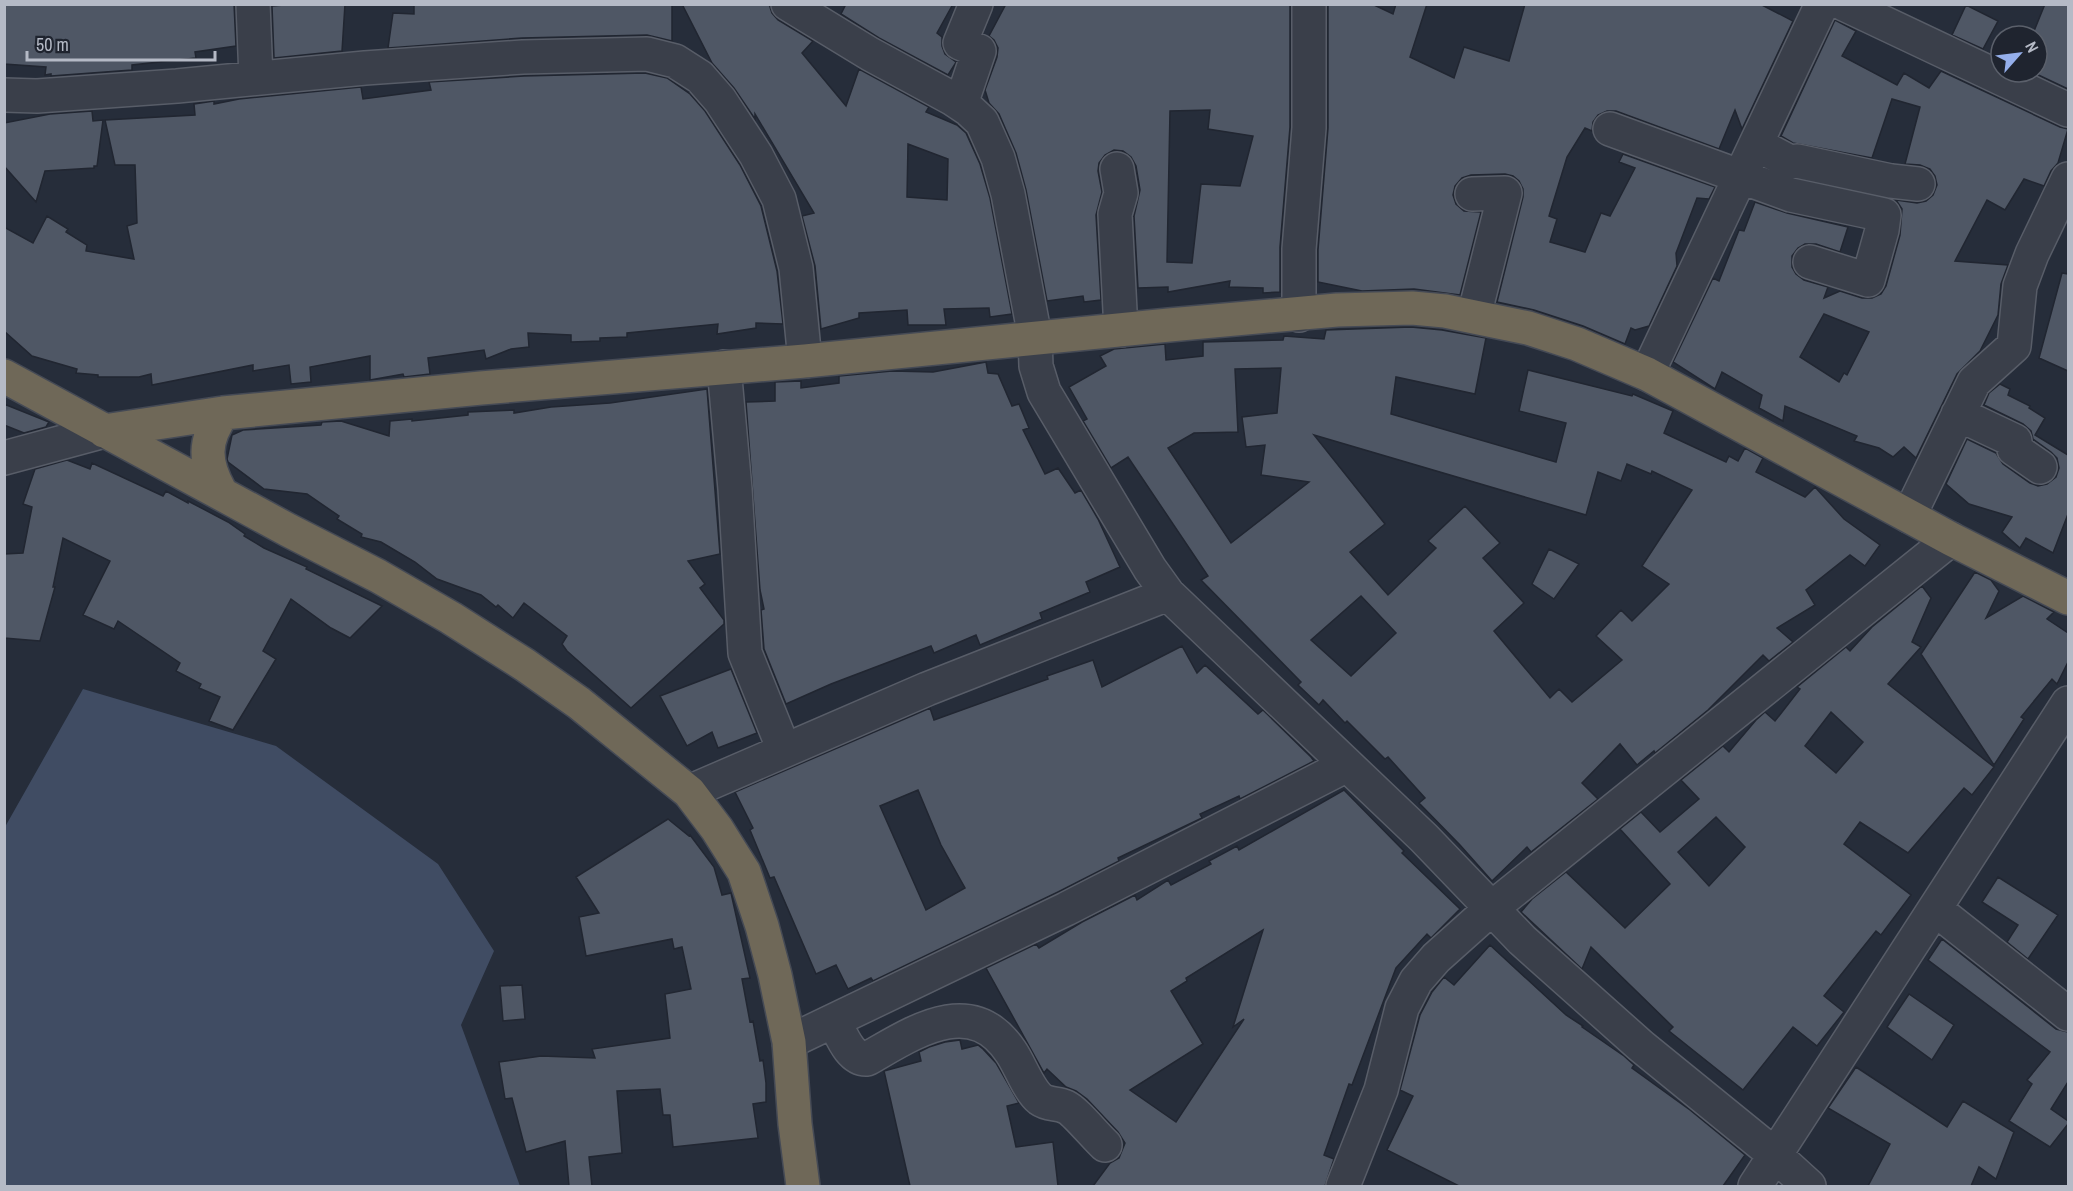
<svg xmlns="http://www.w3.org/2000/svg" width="2073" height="1191" viewBox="0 0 2073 1191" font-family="'Archivo Narrow',sans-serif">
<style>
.water{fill:#404c63}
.building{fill:#4f5765;stroke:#212631;stroke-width:1.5;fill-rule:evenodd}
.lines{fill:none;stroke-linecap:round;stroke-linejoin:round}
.minor-casing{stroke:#585d68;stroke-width:36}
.highway-casing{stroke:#454a55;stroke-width:36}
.minor{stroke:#3a3f4a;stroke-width:33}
.highway{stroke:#6f6858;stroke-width:33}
</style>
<rect width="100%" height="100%" fill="#262d3a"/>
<path class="water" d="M 83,689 L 276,746 L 438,864 L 494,951 L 461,1025 L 520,1186 L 5,1186 L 5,827 Z"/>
<path class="building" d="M 4,4 L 234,4 L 236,46 L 195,52 L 196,58 L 132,65 L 132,70 L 51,76 L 51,74 L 45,75 L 46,67 L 4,64 Z
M 296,4 L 345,4 L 342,51 L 274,58 L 272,6 Z
M 414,4 L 672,4 L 672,41 L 647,35 L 522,38 L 388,48 L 393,13 L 414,14 Z
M 682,4 L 769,4 L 772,13 L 778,20 L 813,41 L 802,53 L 846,106 L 859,69 L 929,107 L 926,112 L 957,125 L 966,133 L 980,164 L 990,198 L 1012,314 L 990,317 L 989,308 L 944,309 L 946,325 L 908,325 L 907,310 L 859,313 L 859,318 L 821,329 L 815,266 L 802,216 L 814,213 L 755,114 L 755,119 L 734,88 L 712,63 ZM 908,144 L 948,159 L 947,200 L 907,197 Z
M 846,4 L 953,4 L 937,33 L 942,37 L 942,46 L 945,54 L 956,62 L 955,64 L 948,75 L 879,38 L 841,14 Z
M 1006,4 L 1290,4 L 1290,127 L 1280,247 L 1280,292 L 1263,293 L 1263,288 L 1229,287 L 1230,281 L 1168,292 L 1168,287 L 1138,288 L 1134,216 L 1140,190 L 1136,166 L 1131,157 L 1123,151 L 1114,150 L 1105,155 L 1099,163 L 1098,171 L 1102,192 L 1096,215 L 1101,300 L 1084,302 L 1083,296 L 1047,301 L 1026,190 L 1016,153 L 999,114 L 989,103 L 985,90 L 997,57 L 998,48 L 994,40 L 989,36 ZM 1210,110 L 1208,129 L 1253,136 L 1240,186 L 1201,184 L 1192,263 L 1167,262 L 1170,111 Z
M 1328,4 L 1372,4 L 1393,14 L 1396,4 L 1427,4 L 1410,57 L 1454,78 L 1464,47 L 1509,61 L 1525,4 L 1760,4 L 1793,21 L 1742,129 L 1735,110 L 1719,149 L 1616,111 L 1607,111 L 1598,115 L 1593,122 L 1592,131 L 1585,128 L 1567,157 L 1549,216 L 1557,219 L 1550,242 L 1585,252 L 1601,213 L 1610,216 L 1635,168 L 1619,162 L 1623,154 L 1715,187 L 1709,199 L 1697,198 L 1676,253 L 1677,266 L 1649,326 L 1635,330 L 1631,328 L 1625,344 L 1583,326 L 1534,310 L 1497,302 L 1523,197 L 1523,189 L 1519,181 L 1513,176 L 1505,174 L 1471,175 L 1462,178 L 1455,186 L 1453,195 L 1456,204 L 1464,211 L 1481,212 L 1460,295 L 1414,289 L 1362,291 L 1318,282 L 1318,250 L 1328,128 Z
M 2045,4 L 2068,4 L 2068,89 L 2032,72 L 2037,72 L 2037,36 L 2032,36 Z
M 1966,5 L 1998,21 L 1983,49 L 1952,35 Z
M 1835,20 L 1856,31 L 1842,56 L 1897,85 L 1904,73 L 1929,88 L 1941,71 L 2060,127 L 2068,129 L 2058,163 L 2051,171 L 2044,186 L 2024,179 L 2005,210 L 1987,200 L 1955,261 L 2008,265 L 2001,284 L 1998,315 L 1980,351 L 1957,374 L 1916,458 L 1904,447 L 1893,457 L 1879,448 L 1854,441 L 1857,436 L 1785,406 L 1783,421 L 1759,408 L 1762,395 L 1722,372 L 1715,389 L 1673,362 L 1713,278 L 1719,281 L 1739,230 L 1744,231 L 1755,202 L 1787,213 L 1848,227 L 1840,252 L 1816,244 L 1805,244 L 1798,248 L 1792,256 L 1792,267 L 1796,274 L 1804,280 L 1828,287 L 1824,298 L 1840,291 L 1862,298 L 1872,298 L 1881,294 L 1886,286 L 1900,235 L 1902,209 L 1896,200 L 1917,203 L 1926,201 L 1933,195 L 1937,185 L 1935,176 L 1930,169 L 1920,165 L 1905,164 L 1920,107 L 1892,99 L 1872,158 L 1793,143 L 1781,136 ZM 1824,314 L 1869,332 L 1847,375 L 1844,373 L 1839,382 L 1800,357 Z
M 645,73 L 667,78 L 690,94 L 705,111 L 740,165 L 761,206 L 777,271 L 783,324 L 756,323 L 756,328 L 717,334 L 718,324 L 627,333 L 627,337 L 600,338 L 600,341 L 571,342 L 571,335 L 528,333 L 529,347 L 511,349 L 486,359 L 484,350 L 428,358 L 430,374 L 404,377 L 403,374 L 370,380 L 370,356 L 310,367 L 311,382 L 291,384 L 289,365 L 253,371 L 253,365 L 152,385 L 151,374 L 139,377 L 98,377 L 98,375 L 76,373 L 77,369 L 32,356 L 4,331 L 4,227 L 33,243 L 47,216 L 68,229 L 66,232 L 87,245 L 86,251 L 134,259 L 127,226 L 137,223 L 135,165 L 115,165 L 105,120 L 195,115 L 194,104 L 214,101 L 214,104 L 239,99 L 361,87 L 363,99 L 431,90 L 429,82 L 524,76 Z
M 92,111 L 93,121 L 103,120 L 97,166 L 94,166 L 94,168 L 45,171 L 36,202 L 4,166 L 4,123 L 50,114 Z
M 2062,273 L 2068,274 L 2068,371 L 2039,358 Z
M 1411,327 L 1442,330 L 1486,338 L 1475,394 L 1396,377 L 1391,414 L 1556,462 L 1566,423 L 1519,411 L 1528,370 L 1632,396 L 1633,394 L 1673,411 L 1664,433 L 1726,462 L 1729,456 L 1738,461 L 1745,448 L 1763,458 L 1756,472 L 1805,497 L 1815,487 L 1844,519 L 1880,545 L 1865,566 L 1850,555 L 1806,590 L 1815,605 L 1777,628 L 1793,642 L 1769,661 L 1763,655 L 1708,710 L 1655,753 L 1654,751 L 1637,765 L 1620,744 L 1582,783 L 1598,799 L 1531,852 L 1527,847 L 1492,881 L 1460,845 L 1419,803 L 1425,798 L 1388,757 L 1385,759 L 1347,721 L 1345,723 L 1323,700 L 1319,705 L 1298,685 L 1301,682 L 1201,580 L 1208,576 L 1128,457 L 1111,468 L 1083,421 L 1087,419 L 1069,387 L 1106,366 L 1100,356 L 1114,349 L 1165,344 L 1166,360 L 1203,356 L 1203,342 L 1283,340 L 1284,336 L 1324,339 L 1326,330 ZM 1281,368 L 1277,413 L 1242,417 L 1246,447 L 1265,445 L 1261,475 L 1309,482 L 1231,543 L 1168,448 L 1194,433 L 1238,432 L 1235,369 ZM 1314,435 L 1586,515 L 1598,472 L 1621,481 L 1627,464 L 1651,474 L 1652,471 L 1692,490 L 1642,566 L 1669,584 L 1632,621 L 1621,610 L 1596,636 L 1622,660 L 1572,702 L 1559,689 L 1550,698 L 1494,631 L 1524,603 L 1483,558 L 1500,543 L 1465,506 L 1428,541 L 1436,548 L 1388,595 L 1350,552 L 1385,524 ZM 1361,596 L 1396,633 L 1351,676 L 1311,640 Z
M 986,362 L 988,373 L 998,374 L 1012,406 L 1019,404 L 1029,428 L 1023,430 L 1045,474 L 1058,468 L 1075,493 L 1081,490 L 1098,519 L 1120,567 L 1086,582 L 1090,592 L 1040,613 L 1042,619 L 980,645 L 976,635 L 934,653 L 931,646 L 831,684 L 786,704 L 764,649 L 761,610 L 764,609 L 760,590 L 746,402 L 775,401 L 775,382 L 801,381 L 801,388 L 839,383 L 839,376 L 892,371 L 933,372 Z
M 2000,384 L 2010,389 L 2008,395 L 2030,406 L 2029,408 L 2045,418 L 2035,435 L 2068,455 L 2068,514 L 2053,553 L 2026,538 L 2020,548 L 2002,532 L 2012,517 L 1969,504 L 1946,484 L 1967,439 L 1996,453 L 2003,464 L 2030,483 L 2038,486 L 2047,484 L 2056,477 L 2059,468 L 2057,458 L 2051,452 L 2033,439 L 2031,431 L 2023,424 L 1984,405 L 1989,393 Z
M 707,389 L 720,554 L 688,561 L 705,584 L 700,588 L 724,620 L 724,624 L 631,708 L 567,651 L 562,644 L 567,636 L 524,603 L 513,618 L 498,605 L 496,607 L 481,595 L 437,579 L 415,562 L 381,542 L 361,537 L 362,534 L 337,519 L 339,516 L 307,494 L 264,489 L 228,462 L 227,459 L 232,435 L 243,430 L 321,425 L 322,422 L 341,421 L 389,436 L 390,421 L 412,419 L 412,421 L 468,415 L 468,412 L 514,410 L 514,413 L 551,407 L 610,403 Z
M 4,404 L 49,422 L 46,427 L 24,433 L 4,425 Z
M 67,460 L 90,469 L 92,463 L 163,496 L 166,491 L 188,503 L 188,501 L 228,522 L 245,534 L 244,536 L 264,548 L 307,567 L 306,569 L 382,606 L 350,638 L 331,628 L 291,599 L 263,651 L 276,659 L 233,730 L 209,721 L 220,697 L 199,688 L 201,684 L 176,671 L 180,663 L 118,621 L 114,629 L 83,615 L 110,561 L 63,538 L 53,587 L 55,587 L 40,641 L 4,638 L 4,554 L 23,553 L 32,507 L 23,504 L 35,469 Z
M 1549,549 L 1579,564 L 1554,599 L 1532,584 Z
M 1975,572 L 1991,580 L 1999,591 L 1986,618 L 2023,596 L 2054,612 L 2047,619 L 2068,633 L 2068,662 L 2057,684 L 2052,679 L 2021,717 L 2024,719 L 1994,765 L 1921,654 Z
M 1922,586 L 1931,598 L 1912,642 L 1921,647 L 1888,684 L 1994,767 L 1972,795 L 1964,788 L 1908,853 L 1860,822 L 1844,844 L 1911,895 L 1881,935 L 1876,931 L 1824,996 L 1844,1012 L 1817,1046 L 1793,1027 L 1743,1090 L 1669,1031 L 1673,1027 L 1591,947 L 1582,969 L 1521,912 L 1532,899 L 1566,872 L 1625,928 L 1670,884 L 1620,829 L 1641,812 L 1660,832 L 1699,799 L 1681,780 L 1723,746 L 1729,752 L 1756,720 L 1765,712 L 1775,721 L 1800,689 L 1797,687 L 1846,647 L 1850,651 L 1872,627 ZM 1831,712 L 1863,742 L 1836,773 L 1805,746 ZM 1716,817 L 1745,847 L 1709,886 L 1678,852 Z
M 1182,646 L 1197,673 L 1205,665 L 1258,714 L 1263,710 L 1311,757 L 1314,761 L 1240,799 L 1239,796 L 1200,814 L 1202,818 L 1118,858 L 1119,861 L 1058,892 L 873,981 L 871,978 L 848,989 L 836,965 L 816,974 L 774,877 L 770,878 L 750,830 L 753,828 L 735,792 L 930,708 L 934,720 L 1048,679 L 1047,676 L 1093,660 L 1102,687 ZM 918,790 L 941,845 L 965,888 L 926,910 L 880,806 Z
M 731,669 L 757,733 L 718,748 L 712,732 L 687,746 L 660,696 Z
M 1344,790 L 1404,851 L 1402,853 L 1460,909 L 1431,938 L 1427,934 L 1396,968 L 1352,1085 L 1349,1084 L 1324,1155 L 1334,1159 L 1325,1186 L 1093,1186 L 1110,1163 L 1119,1158 L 1125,1143 L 1118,1132 L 1087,1099 L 1076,1091 L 1066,1087 L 1047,1069 L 1044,1073 L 986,968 L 1036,944 L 1039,948 L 1082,922 L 1135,895 L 1137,900 L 1168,880 L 1171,885 L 1211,864 L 1209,861 L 1237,846 L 1239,850 ZM 1263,930 L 1233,1027 L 1244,1019 L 1176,1122 L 1130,1090 L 1203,1044 L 1171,991 L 1187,981 L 1186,978 Z
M 668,819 L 689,836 L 690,835 L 714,867 L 722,895 L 731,893 L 750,978 L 742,979 L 750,1022 L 753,1021 L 760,1061 L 763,1060 L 766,1083 L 766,1102 L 753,1104 L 758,1138 L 673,1147 L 670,1115 L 663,1115 L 660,1089 L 617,1091 L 622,1153 L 589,1157 L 592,1186 L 569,1186 L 565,1141 L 526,1152 L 512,1098 L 505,1099 L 499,1062 L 541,1056 L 595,1058 L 592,1049 L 670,1038 L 665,994 L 691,989 L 682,947 L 674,949 L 672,939 L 586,956 L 579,917 L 599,913 L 576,877 Z
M 1998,877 L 2058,915 L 2028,959 L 2007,942 L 2018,925 L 1982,902 Z
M 1942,939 L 2056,1029 L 2068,1032 L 2068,1082 L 2051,1109 L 2068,1121 L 2068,1124 L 2050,1147 L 2009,1121 L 2032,1084 L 2027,1080 L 2050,1052 L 1928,960 Z
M 1490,945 L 1566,1015 L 1583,1026 L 1582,1027 L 1624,1056 L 1634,1065 L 1632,1068 L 1690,1110 L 1745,1155 L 1723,1186 L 1459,1186 L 1387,1150 L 1413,1096 L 1400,1090 L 1420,1015 L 1432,992 L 1444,977 L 1454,985 Z
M 522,985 L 525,1019 L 503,1021 L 500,986 Z
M 1909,994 L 1954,1025 L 1932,1060 L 1887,1027 Z
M 960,1040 L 962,1049 L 978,1045 L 983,1049 L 996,1063 L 1019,1103 L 1007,1106 L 1016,1147 L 1053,1142 L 1058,1186 L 910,1186 L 884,1071 L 921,1061 L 919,1052 L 929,1047 L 945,1042 Z
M 1856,1067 L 1947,1127 L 1963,1101 L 2014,1132 L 1996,1179 L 1979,1167 L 1971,1186 L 1868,1186 L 1890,1144 L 1828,1108 Z"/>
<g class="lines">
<g class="minor-casing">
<path id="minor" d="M 253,4 L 256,78
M 788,4 L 870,54 L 953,99 L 968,109 L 982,122 L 998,158 L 1008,194 L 1035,337 L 1036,366 L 1044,392 L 1150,569 L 1168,594 L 1424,838 L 1522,940 L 1641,1046 L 1775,1155 L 1809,1186
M 1844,4 L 2068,110
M 4,95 L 37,96 L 177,86 L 365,68 L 523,57 L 647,54 L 675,61 L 700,77 L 720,100 L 756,155 L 779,199 L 796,268 L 805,361
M 961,104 L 979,51 L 960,43 L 976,4
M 1610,129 L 1791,195 L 1884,215 L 1882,230 L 1868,280 L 1810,262
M 1756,144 L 1790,162 L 1797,161 L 1891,181 L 1918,184
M 1117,169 L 1121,193 L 1115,214 L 1121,330
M 1472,194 L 1505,193 L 1474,316
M 1299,315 L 1299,249 L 1309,128 L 1309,4
M 724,367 L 735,489 L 745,653 L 784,750
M 1647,374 L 1822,4
M 1958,414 L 2015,441 L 2014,449 L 2040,467
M 4,458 L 104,431
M 1909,516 L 1974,382 L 2014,346 L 2020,286 L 2032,254 L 2068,179
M 689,792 L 927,689 L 1168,594
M 1935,909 L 2068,1014
M 834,1021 C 841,1034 850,1060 867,1059 C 913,1033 971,992 1011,1052 C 1020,1065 1028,1089 1040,1099 C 1048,1105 1057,1103 1066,1107 C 1075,1111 1096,1137 1105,1145
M 789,1042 L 1066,909 L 1347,765
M 1343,1186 L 1381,1090 L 1402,1008 L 1416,981 L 1436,958 L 1493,907 L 1951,539
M 1755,1186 L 2068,703"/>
</g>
<g class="highway-casing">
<path id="highway" d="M 4,376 L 288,530 L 378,576 L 451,618 L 525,665 L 579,703 L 689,792 L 717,829 L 744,872 L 762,926 L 775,975 L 789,1042 L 795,1124 L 803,1186
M 104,431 L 223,413 L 481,388 L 805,361 L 1169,325 L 1337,310 L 1412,308 L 1445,311 L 1528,328 L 1577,344 L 1647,374 L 1951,539 L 2068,598
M 220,491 C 204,462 203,441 223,413"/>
</g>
<use href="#minor" class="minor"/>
<use href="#highway" class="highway"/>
</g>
<rect width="2073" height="1191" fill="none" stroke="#b5bac6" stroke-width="12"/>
<g transform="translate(2019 54) rotate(62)"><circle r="28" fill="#1f242f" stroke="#5b606b" stroke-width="1.5"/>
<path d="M0-4.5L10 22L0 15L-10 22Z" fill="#95afeb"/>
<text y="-9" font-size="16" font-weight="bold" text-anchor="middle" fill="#b5bac6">N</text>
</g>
<path d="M27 51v9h188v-9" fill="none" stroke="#b5bac6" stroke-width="3"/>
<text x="36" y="51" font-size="18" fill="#b5bac6" stroke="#1f242f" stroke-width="4.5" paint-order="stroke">50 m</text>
</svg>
